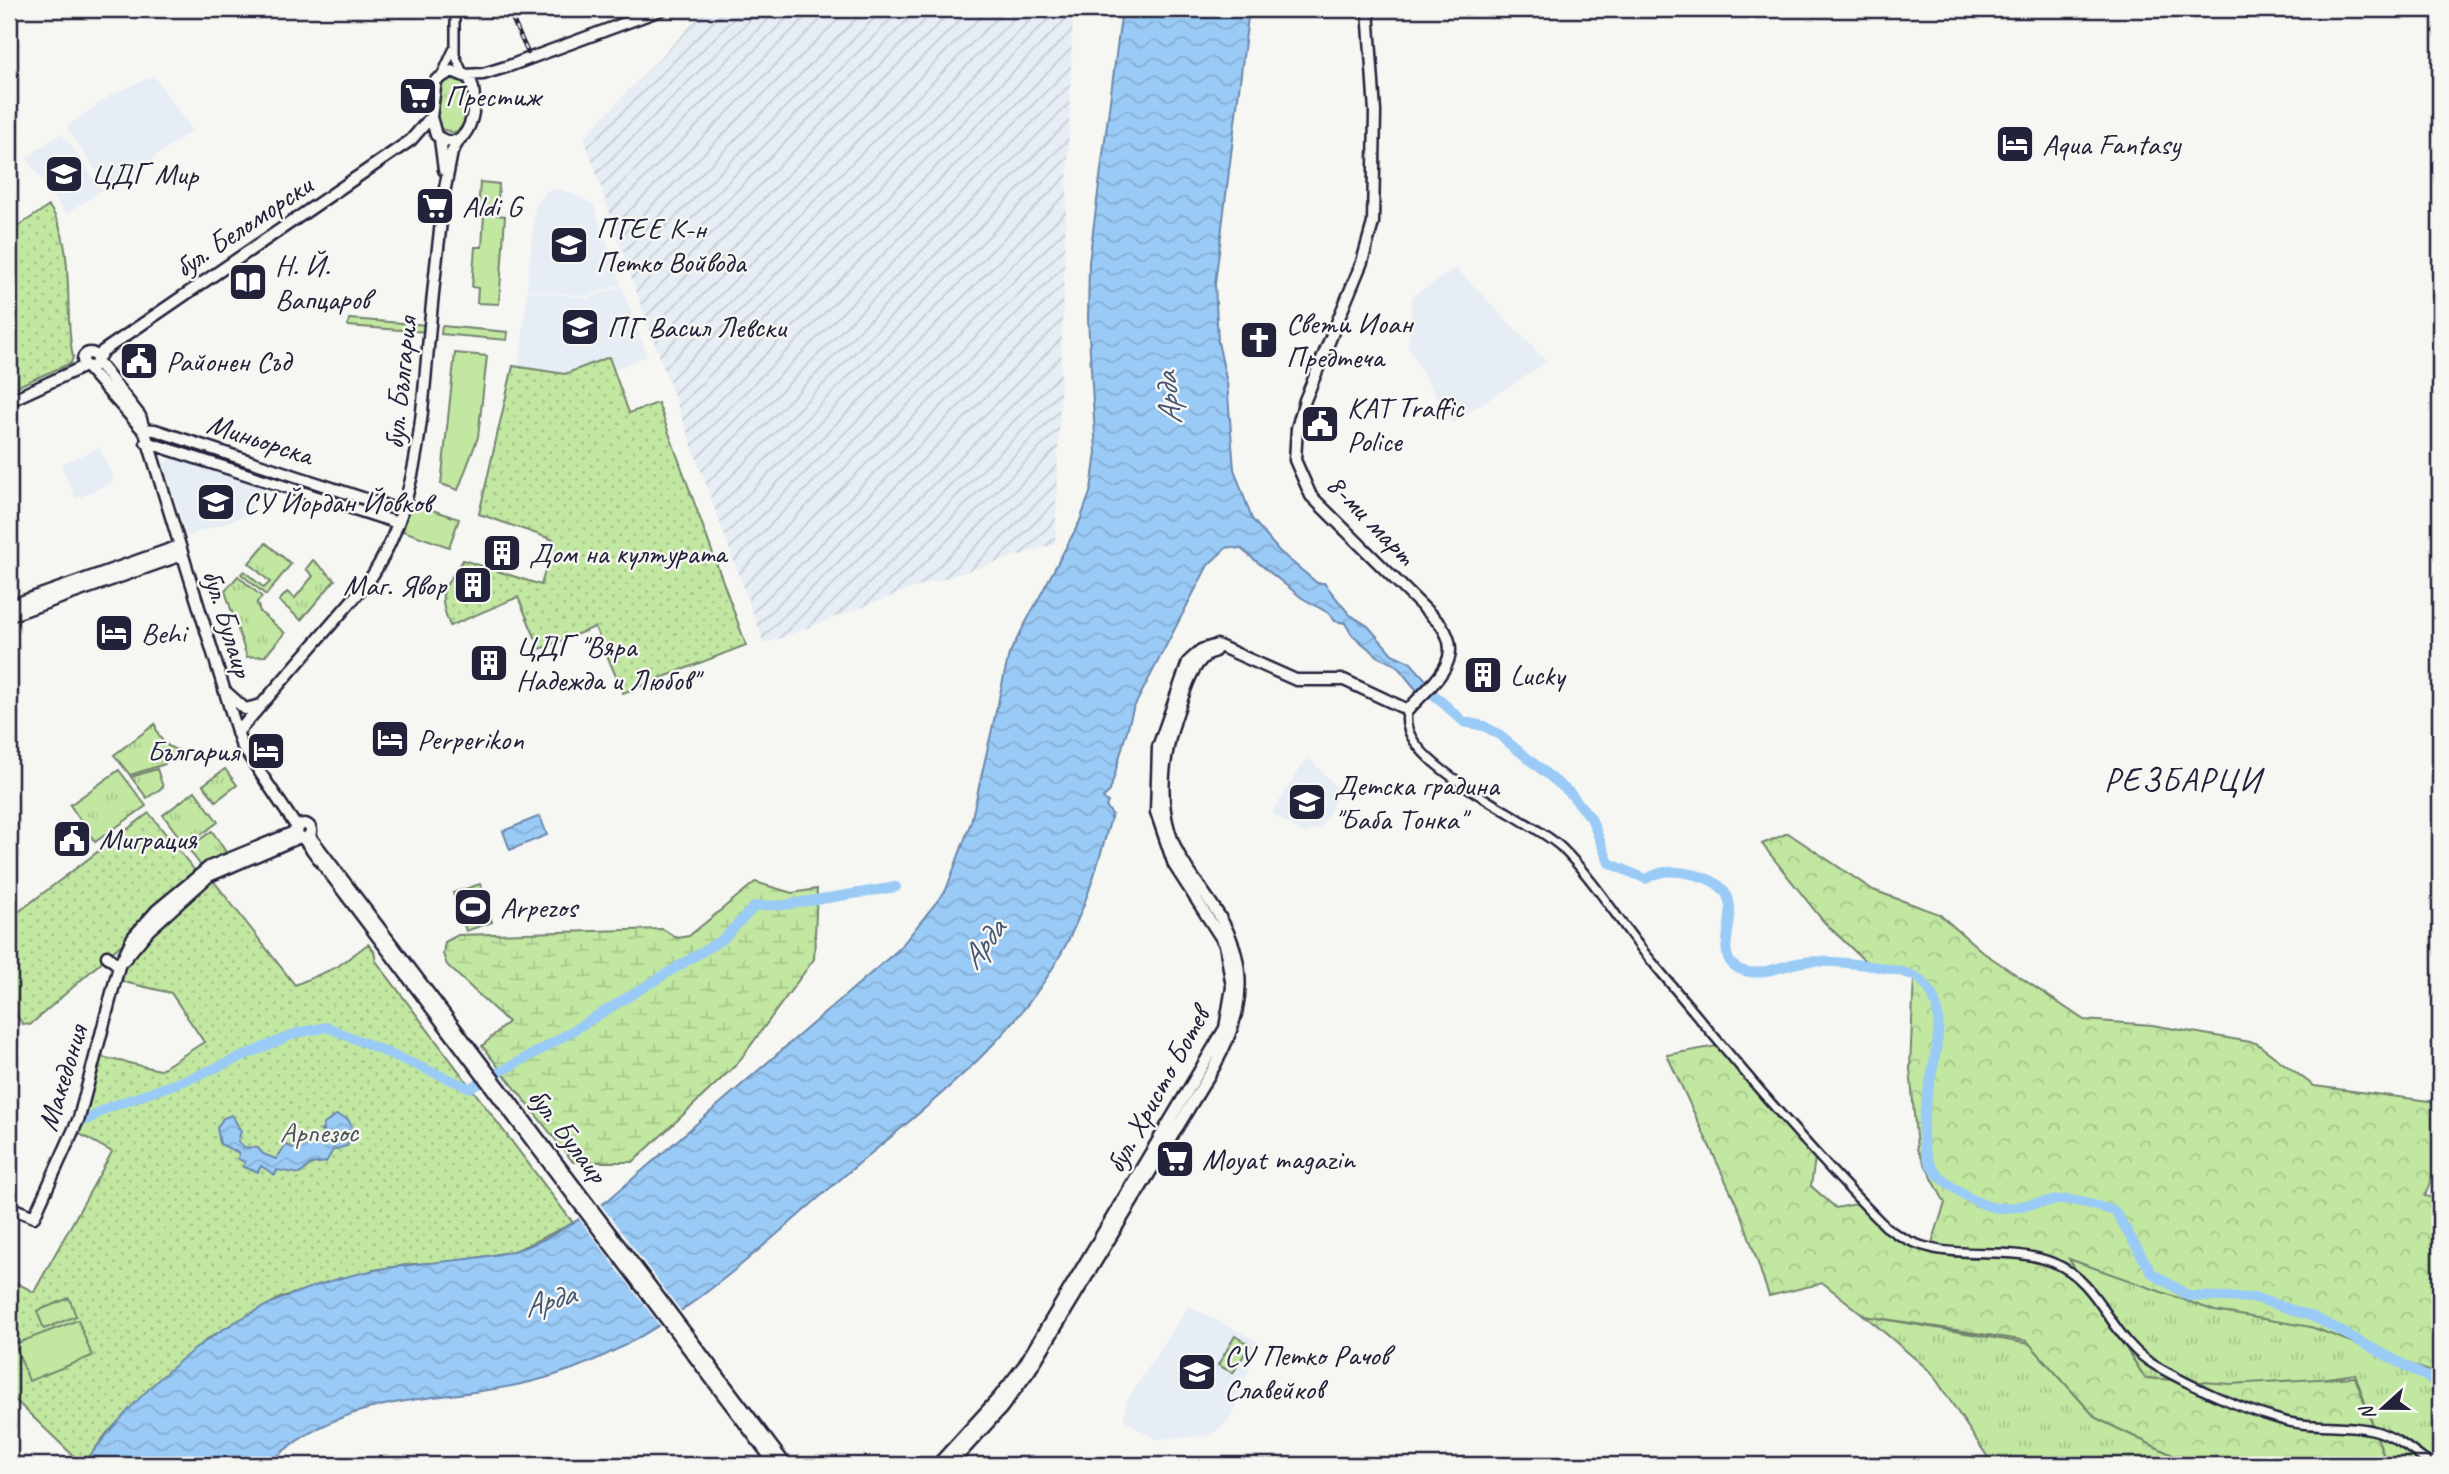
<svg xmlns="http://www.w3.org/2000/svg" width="2449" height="1474" viewBox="0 0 2449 1474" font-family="Caveat,sans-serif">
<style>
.built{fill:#e6edf5}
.industrial{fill:url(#industrial-furrows)}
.grass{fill:url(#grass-tufts);stroke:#72846e;stroke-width:2}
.forest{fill:url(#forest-crowns);stroke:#72846e;stroke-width:2}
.wetland{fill:url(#wetland-marsh);stroke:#72846e;stroke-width:2}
.park{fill:url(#park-dots);stroke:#72846e;stroke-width:2}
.garden{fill:#c2e7a1;stroke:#72846e;stroke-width:2}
.water{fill:url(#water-waves);stroke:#6a87ab;stroke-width:2}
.pier{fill:#f6f6f2}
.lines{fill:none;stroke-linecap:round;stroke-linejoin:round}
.river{stroke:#9acbf6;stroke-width:10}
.minor-casing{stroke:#22223b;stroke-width:12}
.major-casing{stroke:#22223b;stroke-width:15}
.minor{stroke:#f6f6f2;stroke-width:7}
.major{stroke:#f6f6f2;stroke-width:10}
.rail-casing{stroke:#22223b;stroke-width:4.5}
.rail{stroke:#f6f6f2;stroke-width:2;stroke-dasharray:5;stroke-linecap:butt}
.labels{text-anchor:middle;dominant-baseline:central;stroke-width:5;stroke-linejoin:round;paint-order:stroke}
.poi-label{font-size:30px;fill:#22223b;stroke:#f6f6f2;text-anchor:start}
.street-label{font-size:30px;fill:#22223b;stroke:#f6f6f2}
.park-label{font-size:30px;fill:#4a5354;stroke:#f6f6f2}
.water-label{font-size:32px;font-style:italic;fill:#465573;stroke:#f6f6f2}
.quarter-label{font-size:33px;letter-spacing:2px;fill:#22223b;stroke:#f6f6f2}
</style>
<defs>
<pattern id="industrial-furrows" width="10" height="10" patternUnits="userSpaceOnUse" patternTransform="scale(1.75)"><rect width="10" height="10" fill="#e6edf5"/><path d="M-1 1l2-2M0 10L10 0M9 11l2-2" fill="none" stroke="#c5cbd3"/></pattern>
<pattern id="grass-tufts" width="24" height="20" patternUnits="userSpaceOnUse" patternTransform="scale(1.75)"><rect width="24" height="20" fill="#c2e7a1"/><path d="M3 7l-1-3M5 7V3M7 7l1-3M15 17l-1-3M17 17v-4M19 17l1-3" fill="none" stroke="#a6c68c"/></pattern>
<pattern id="forest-crowns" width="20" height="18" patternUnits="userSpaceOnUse" patternTransform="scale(1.75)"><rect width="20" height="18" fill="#c2e7a1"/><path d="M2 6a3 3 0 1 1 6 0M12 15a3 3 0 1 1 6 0" fill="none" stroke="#a6c68c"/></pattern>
<pattern id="wetland-marsh" width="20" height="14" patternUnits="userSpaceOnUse" patternTransform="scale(1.75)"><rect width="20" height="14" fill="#c2e7a1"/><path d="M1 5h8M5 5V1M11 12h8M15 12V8" fill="none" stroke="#a6c68c"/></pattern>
<pattern id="park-dots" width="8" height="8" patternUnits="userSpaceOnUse" patternTransform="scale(1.75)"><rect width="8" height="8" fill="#c2e7a1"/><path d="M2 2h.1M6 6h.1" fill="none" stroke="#a6c68c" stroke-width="1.8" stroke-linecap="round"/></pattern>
<pattern id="water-waves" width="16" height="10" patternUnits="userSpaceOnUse" patternTransform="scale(1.75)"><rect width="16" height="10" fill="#9acbf6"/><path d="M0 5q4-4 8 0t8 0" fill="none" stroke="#84aed4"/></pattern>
</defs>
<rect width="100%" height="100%" fill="#f6f6f2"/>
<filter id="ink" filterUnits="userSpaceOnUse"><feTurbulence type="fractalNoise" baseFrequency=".0143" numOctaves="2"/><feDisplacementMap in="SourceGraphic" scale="14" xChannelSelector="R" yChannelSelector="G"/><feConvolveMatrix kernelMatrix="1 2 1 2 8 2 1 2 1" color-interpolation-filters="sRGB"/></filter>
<g filter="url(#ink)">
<path class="built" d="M 154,76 L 192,130 L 109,190 L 66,127 L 111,95 Z
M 62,133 L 102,190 L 66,214 L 26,158 Z
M 559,188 L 593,204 L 621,284 L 589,296 L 527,290 L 535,206 L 547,191 Z
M 1456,268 L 1547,362 L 1452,423 L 1408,347 L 1412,297 Z
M 622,286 L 647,356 L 586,381 L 519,370 L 527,291 L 589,298 Z
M 100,448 L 114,482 L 76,499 L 61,464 Z
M 174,458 L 267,487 L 243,517 L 187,536 L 163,463 Z
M 1307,757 L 1340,790 L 1321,828 L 1303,833 L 1272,813 Z
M 1189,1306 L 1259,1342 L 1232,1415 L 1221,1428 L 1206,1436 L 1155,1439 L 1124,1420 L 1126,1402 Z"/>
<path class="industrial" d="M 707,9 L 1073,9 L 1055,544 L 913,588 L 764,644 L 640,303 L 584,137 Z"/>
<path class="grass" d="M 450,78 L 460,79 L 469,90 L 465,125 L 454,133 L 441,129 C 432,116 436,85 450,78 Z
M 266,543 L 291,564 L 266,595 L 241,574 L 244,571 L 264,588 L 270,582 L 249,563 Z
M 313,560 L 335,580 L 301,620 L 279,601 L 287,592 L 295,598 L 313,576 L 306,569 Z
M 238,576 L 262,597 L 257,602 L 260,612 L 285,633 L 265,656 L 247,657 L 225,591 Z
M 155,724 C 159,743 169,749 187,753 L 164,760 L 165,764 L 130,775 L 114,755 Z
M 157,769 L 163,787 L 147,798 L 131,777 Z
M 225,769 L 237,785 L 216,801 L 203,785 Z
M 119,770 L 146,806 L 95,842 L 70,805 Z
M 195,791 L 218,822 L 186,846 L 163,815 Z
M 212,831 L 226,852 L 201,866 L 188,848 Z
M 2068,1258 L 2211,1309 L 2309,1321 L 2430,1379 L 2440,1392 L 2440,1465 L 2387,1465 L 2355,1374 L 2262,1387 L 2145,1378 Z
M 1865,1316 L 2030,1344 L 2096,1418 L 2193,1465 L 1993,1465 L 1931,1372 Z"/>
<path class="forest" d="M 1788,833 L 1873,890 L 1939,914 L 1984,953 L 2084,1020 L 2152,1025 L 2256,1043 L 2314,1086 L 2429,1101 L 2440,1107 L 2440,1156 L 2425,1196 L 2440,1199 L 2440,1368 L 2431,1372 L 2311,1327 L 2215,1311 L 2069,1259 L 2145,1378 L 2231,1384 L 2355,1377 L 2387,1465 L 2193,1465 L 2096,1418 L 2027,1341 L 1865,1316 L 1823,1283 L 1769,1296 L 1742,1216 L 1667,1055 L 1722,1045 L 1816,1151 L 1811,1186 L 1836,1208 L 1861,1203 L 1894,1239 L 1930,1249 L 1945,1203 L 1917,1149 L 1910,1068 L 1914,976 L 1866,962 L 1824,922 L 1762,844 Z"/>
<path class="wetland" d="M 755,882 L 792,893 L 817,889 L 814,959 L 737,1064 L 633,1162 L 573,1162 L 482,1046 L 508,1022 L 447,965 L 443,954 L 445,942 L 458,935 L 663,929 L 677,938 L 689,936 Z"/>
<path class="park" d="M 49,206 C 77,244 63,311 73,357 L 71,363 L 9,390 L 9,232 Z
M 609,357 L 629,413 L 658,403 L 746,645 L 623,693 L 595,627 L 540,649 L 518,597 L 450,626 C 436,591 443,591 463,560 L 541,585 L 554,540 L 479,514 L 513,366 L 565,374 Z
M 149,813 L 195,871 L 124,942 L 30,1025 L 23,1024 L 9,1006 L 9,919 Z
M 212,879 L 295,985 L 337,967 L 368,944 L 374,951 L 376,961 L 573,1223 L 515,1251 L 448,1263 L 412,1264 L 374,1270 L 282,1297 L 207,1339 L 107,1433 L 83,1465 L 9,1394 L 9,1288 L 13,1281 L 34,1292 L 112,1152 L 78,1133 L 101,1057 L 160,1070 L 204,1042 L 171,993 L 124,982 L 120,977 L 140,942 Z"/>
<path class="garden" d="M 480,182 L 499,184 L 497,215 L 505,216 L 499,304 L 477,303 L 478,288 L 472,287 L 475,247 L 482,247 L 484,215 L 478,214 Z
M 349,319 L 428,325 L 427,332 L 348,326 Z
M 442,326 L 508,332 L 507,340 L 441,334 Z
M 455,353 L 487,356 L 478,437 L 458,490 L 441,484 Z
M 412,503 L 459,519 L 449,547 L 403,531 Z
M 480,884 L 492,922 L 466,931 L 453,893 Z
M 69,1298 L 76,1316 L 44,1329 L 37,1311 Z
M 78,1320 L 92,1356 L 29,1381 L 15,1344 Z
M 1235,1336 L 1250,1345 L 1233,1373 L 1218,1365 Z"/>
<path class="water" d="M 1122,9 L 1249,9 L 1215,284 L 1218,342 L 1227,383 L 1234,469 L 1252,519 L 1279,551 L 1317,583 L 1324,583 L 1349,614 L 1368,626 L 1392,654 L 1410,662 L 1427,681 L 1418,692 L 1396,665 L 1380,658 L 1352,635 L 1345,623 L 1335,621 L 1330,614 L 1302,598 L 1241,549 L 1227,547 L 1208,565 L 1133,709 L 1110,791 L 1103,798 L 1108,802 L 1106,807 L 1112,814 C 1098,865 1084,915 1057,961 C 1005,1050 919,1112 843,1177 C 754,1252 671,1337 558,1374 C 453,1409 358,1380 267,1465 L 83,1465 C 159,1363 244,1297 371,1271 C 418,1261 466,1263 513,1251 C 547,1242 577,1220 607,1201 L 899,949 L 946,890 L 971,822 L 1009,654 L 1079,523 L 1091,490 L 1096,452 L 1088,319 L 1089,262 Z
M 540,816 L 547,835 L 510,850 L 503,831 Z
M 232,1115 L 241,1131 L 238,1141 L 244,1147 L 258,1148 L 263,1154 L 276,1159 L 286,1145 L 293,1148 L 314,1143 L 323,1133 L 320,1130 L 323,1131 L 323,1125 L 336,1115 L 348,1119 L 355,1133 L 347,1146 L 333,1150 L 326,1162 L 311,1164 L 300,1174 L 277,1170 L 275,1175 L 261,1166 L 258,1172 L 243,1167 L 245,1162 L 238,1159 L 239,1153 L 220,1144 L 217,1128 L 223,1118 Z"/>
<path class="pier" d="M 599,1202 L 684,1315 L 663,1330 L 577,1216 Z"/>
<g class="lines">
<path class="river" d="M 1414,677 L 1464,722 L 1484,726 L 1498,734 L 1569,792 L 1591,818 L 1609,863 L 1646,879 C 1662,870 1672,870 1691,874 C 1766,889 1704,949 1737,968 C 1758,980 1783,964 1804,962 C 1824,959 1909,967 1922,981 C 1971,1029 1890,1129 1940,1177 C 1953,1189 1982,1208 2000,1208 C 2012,1209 2025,1205 2037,1203 C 2047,1202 2058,1199 2068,1200 C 2084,1201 2099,1207 2115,1211 L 2152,1273 L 2189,1296 L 2256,1298 L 2314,1317 L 2440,1384
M 87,1120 L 107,1108 L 194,1077 L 297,1033 L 327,1027 L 470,1088 L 546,1047 L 723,939 L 755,906 L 784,905 L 896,887"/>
<g class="minor-casing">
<path id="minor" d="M 455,9 L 455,55 L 463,73
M 442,74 L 453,50
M 1408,710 C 1390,762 1532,818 1562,848 C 1593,879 1617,918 1644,952 C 1722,1046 1800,1141 1886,1227 C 1943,1270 1997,1240 2054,1263 C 2102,1282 2110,1340 2156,1366 C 2191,1386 2239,1408 2278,1419 C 2308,1429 2341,1423 2372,1430 C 2394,1435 2414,1452 2431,1465"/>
</g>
<g class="major-casing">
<path id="major" d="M 452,71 L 469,78 C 482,99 469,162 436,135 L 431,117 L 436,80 Z
M 465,75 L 483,74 L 509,66 L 663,9
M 440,139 L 444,170
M83 360a7 7 0 1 1 14 0a7 7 0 1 1-14 0Z
M 97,360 L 103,351 L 411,140 L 431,117
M 97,361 L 140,416 L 241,744 L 298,829
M 86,366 L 142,429
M 9,401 L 85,366
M 142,429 L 155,430 L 402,511
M 146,442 L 398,523
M 9,606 L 179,546
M 9,616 L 182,555
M 224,690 L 245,709 L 261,705
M 237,733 L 368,582 C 418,509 421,422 429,337 C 433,287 439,238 445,188 L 452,152 L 459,140
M297 831a7 7 0 1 1 14 0a7 7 0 1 1-14 0Z
M 309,835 L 786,1465
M 303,838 L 776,1465
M 107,956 L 119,966
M 124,960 L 149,930 L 209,876 L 300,837
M 9,1207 L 34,1217 L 79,1118 L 119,966 L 133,937 L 157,910 L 209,867 L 297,831
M 937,1465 L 999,1397 L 1024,1365 L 1225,1028 L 1232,987 L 1225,944 L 1174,865 L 1156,812 L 1158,747 L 1188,662 L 1201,650 L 1217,645 L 1296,680 L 1344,680 L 1408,710 C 1431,684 1467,660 1441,625 L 1311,496 L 1295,460 L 1297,428 L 1305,400 L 1362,262 L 1373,223 L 1375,112 L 1368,9
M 950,1465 L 1001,1409 L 1030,1370 L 1214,1067 C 1234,1031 1246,996 1236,955 C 1228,921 1204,895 1186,867 C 1152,816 1161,756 1181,702 C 1187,684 1195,657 1215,651"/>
</g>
<use href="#minor" class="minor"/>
<use href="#major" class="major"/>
<g class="rail-casing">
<path id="rail" d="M 508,9 L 528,53"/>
</g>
<use href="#rail" class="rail"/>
</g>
</g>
<defs>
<g id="supermarket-square" transform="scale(2.0125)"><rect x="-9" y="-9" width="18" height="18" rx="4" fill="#22223b" stroke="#f6f6f2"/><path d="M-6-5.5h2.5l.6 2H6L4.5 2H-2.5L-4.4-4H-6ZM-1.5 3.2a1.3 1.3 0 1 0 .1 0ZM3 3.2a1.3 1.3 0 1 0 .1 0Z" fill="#fff"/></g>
<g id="hotel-square" transform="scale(2.0125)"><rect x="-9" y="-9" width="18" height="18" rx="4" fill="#22223b" stroke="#f6f6f2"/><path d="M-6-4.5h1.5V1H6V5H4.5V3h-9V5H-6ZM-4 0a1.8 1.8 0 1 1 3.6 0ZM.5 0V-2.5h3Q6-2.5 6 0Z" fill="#fff"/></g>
<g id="school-square" transform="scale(2.0125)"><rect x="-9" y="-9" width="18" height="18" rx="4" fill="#22223b" stroke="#f6f6f2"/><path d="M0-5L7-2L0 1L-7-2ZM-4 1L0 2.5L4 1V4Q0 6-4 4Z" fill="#fff"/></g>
<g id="library-square" transform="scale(2.0125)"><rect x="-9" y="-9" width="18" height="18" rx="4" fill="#22223b" stroke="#f6f6f2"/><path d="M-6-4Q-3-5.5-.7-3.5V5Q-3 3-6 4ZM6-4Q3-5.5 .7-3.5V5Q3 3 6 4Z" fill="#fff"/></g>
<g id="church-square" transform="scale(2.0125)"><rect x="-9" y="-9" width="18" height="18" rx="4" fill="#22223b" stroke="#f6f6f2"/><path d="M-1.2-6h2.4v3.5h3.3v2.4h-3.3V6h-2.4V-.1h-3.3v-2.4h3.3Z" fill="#fff"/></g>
<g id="civic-square" transform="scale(2.0125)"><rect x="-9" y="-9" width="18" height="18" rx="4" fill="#22223b" stroke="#f6f6f2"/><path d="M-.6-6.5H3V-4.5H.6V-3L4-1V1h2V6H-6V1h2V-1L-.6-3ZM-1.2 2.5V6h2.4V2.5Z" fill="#fff"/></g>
<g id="building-square" transform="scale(2.0125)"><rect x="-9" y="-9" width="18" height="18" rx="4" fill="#22223b" stroke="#f6f6f2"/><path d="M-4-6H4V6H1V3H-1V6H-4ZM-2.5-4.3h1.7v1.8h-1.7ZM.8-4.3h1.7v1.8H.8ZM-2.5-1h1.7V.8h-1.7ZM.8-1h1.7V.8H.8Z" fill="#fff"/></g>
<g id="stadium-square" transform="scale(2.0125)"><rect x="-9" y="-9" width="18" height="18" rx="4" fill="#22223b" stroke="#f6f6f2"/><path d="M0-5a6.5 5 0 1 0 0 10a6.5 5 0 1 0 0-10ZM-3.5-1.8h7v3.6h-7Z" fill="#fff"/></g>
</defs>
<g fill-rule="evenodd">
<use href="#supermarket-square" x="418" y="96"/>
<use href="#hotel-square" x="2015" y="144"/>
<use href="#school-square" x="64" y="174"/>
<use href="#supermarket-square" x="435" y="206"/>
<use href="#school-square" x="569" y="245"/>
<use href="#library-square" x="248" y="282"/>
<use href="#school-square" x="580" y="327"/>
<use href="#church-square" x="1259" y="340"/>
<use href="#civic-square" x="139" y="361"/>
<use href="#civic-square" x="1320" y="424"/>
<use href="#school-square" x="216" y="502"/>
<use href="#building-square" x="502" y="553"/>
<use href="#building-square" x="473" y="585"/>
<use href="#hotel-square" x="114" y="633"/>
<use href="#building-square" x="489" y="663"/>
<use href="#building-square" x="1483" y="675"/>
<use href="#hotel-square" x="390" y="739"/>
<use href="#hotel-square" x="266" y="751"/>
<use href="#school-square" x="1307" y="802"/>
<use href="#civic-square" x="72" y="839"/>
<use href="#stadium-square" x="473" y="907"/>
<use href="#supermarket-square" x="1175" y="1159"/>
<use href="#school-square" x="1197" y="1372"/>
</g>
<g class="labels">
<g class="poi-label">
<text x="445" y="96">Престиж</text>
<text x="2042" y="144">Aqua Fantasy</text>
<text x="91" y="174">ЦДГ Мир</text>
<text x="462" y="206">Aldi G</text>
<text x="596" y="228">ПГЕЕ К-н<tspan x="596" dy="34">Петко Войвода</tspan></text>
<text x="275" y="265">Н. Й.<tspan x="275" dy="34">Вапцаров</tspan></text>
<text x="1286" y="323">Свети Иоан<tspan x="1286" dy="34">Предтеча</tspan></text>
<text x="607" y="327">ПГ Васил Левски</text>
<text x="166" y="361">Районен Съд</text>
<text x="1347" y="407">KAT Traffic<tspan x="1347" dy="34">Police</tspan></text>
<text x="243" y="502">СУ Йордан Йовков</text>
<text x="529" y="553">Дом на културата</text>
<text x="446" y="585" text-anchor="end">Маг. Явор</text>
<text x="141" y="633">Behi</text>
<text x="516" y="646">ЦДГ "Вяра<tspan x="516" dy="34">Надежда и Любов"</tspan></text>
<text x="1510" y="675">Lucky</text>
<text x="417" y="739">Perperikon</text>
<text x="239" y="751" text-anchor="end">България</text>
<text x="1334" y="785">Детска градина<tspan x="1334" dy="34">"Баба Тонка"</tspan></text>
<text x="99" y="839">Миграция</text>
<text x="500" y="907">Arpezos</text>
<text x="1202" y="1159">Moyat magazin</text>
<text x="1224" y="1355">СУ Петко Рачов<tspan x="1224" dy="34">Славейков</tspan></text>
</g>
<g class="street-label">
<text transform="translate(243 226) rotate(-34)">бул. Беломорски</text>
<text transform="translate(400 383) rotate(-84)">бул. България</text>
<text transform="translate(260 439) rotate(18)">Миньорска</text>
<text transform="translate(1371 519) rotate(46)">8-ми март</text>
<text transform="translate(228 623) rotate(73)">бул. Булаир</text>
<text transform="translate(62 1078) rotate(-73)">Македония</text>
<text transform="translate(1157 1090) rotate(-61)">бул. Христо Ботев</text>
<text transform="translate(568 1135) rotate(53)">бул. Булаир</text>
</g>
<g class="park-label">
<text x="319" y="1132">Арпезос</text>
</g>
<g class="water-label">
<text transform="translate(1168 399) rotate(-96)">Арда</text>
<text transform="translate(983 944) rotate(-53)">Арда</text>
<text transform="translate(549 1300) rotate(-16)">Арда</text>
</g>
<g class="quarter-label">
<text x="2183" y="780">РЕЗБАРЦИ</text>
</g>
</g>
<rect width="2449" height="1474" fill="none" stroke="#f6f6f2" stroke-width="35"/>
<rect x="18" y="18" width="2414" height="1439" fill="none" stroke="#22223b" stroke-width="2.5" filter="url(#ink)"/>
<g transform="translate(2383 1408) rotate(249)" stroke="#f6f6f2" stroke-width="5" paint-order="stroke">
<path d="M0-5L12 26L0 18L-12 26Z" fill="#22223b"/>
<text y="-10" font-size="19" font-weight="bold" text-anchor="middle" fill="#22223b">N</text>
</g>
</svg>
